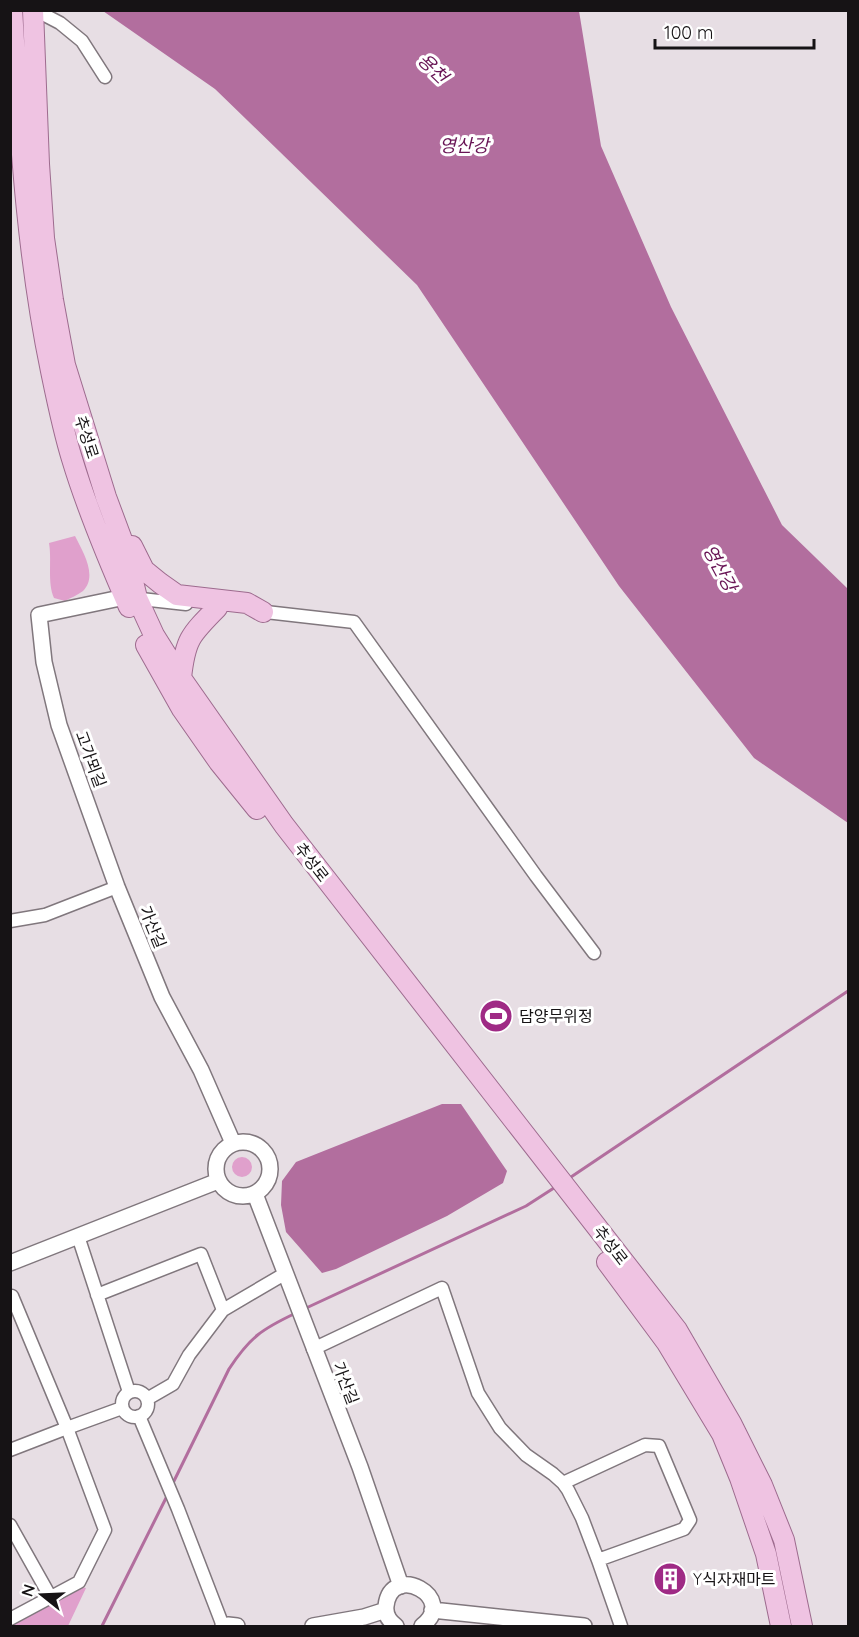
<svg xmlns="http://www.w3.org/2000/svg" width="859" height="1637" viewBox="0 0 859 1637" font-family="Quicksand,'Noto Sans KR',sans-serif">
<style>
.green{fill:#e0a0cc}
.water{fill:#b26e9e}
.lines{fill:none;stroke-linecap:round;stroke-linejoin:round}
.stream{stroke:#b26e9e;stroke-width:3}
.minor-casing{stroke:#80777d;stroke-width:15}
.tertiary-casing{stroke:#80777d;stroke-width:18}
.primary-casing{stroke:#9d6b8e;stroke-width:22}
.minor{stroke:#fff;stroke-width:12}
.tertiary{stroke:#fff;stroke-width:15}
.primary{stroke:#efc3e2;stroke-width:20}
.labels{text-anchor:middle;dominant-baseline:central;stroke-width:6;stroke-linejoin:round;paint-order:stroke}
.street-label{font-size:16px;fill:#161315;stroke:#fff}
.poi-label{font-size:16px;fill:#161315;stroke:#fff;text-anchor:start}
.water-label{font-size:18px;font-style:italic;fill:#681455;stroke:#fff}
</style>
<rect width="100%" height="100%" fill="#e7dee4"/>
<path class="green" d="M 75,536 C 83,552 98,576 83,591 C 78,595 70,598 65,601 L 54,598 C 47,583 52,560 49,543 Z
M232 1167a10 10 0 1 1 20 0a10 10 0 1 1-20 0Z
M 81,1587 L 86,1588 L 68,1626 L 11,1626 Z"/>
<path class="water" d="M 103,11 L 579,11 L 601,146 L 671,307 L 782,525 L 848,589 L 848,823 L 754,758 L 619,586 L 417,285 L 215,89 Z
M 442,1104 L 461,1104 L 507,1171 L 503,1183 L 447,1216 L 336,1269 L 322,1273 L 286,1232 L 281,1205 L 282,1181 L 296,1162 Z"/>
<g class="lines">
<path class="stream" d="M 568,1179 L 848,991
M 304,1309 L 526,1206 L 557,1186
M 172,1485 L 229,1369 C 250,1337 262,1329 296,1313
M 102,1626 L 168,1494"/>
<g class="minor-casing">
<path id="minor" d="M 35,10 L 60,23 L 82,41 L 105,77
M 132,598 L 186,604
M 257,611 L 354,622 L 536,876 L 594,953
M 10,921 L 45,915 L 117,887
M 78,1236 L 129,1392
M 97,1295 L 201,1254 L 223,1310
M 10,1297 L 12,1296 L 67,1428 L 10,1450
M 313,1349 L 442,1288 L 478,1393 L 500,1428 L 526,1455 L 553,1474 L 563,1483 L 568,1490 L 582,1518 L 598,1560 L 621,1626
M122 1404a13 13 0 1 1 26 0a13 13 0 1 1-26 0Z
M 147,1399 L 173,1384 L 189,1355 L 223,1310 L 286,1273
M 139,1416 L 178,1509 L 223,1626
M 563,1483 L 645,1445 L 659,1446 L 690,1520 L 684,1529 L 598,1560
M 10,1525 L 51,1598
M 10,1619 L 79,1582 L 105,1530 L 67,1428 L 122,1408"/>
</g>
<g class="tertiary-casing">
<path id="tertiary" d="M 125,597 L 39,615 L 44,662 L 59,725 L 117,887 L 162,997 L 201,1070 L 233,1143
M216 1169a27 27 0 1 1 54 0a27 27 0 1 1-54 0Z
M 255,1194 L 360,1467 L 401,1586
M 10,1263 L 218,1181
M 432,1610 L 584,1626
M 223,1626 L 228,1625 L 237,1626
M 313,1626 L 364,1617 L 386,1610
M 396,1626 C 389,1621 385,1614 386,1606 C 391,1561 459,1598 422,1626"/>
</g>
<g class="primary-casing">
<path id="primary" d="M 12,10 C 20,132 26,251 51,371 C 57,400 63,430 72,459 C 87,509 108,559 129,607
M 33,10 L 39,164 L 44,238 L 53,300 L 65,365 L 106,497 L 125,548 L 137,598 L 154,635 L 181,678 L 284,825 L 677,1330 L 731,1423 L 762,1485 L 784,1540 L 802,1626
M 132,546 L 144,570 L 160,583 L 177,595 L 247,603 L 263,612
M 146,645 L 182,709 L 219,762 L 257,809
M 181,678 C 185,640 190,635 217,608
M 607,1262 L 667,1343 L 722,1434 L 740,1478 L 766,1554 L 781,1626"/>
</g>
<use href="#minor" class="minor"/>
<use href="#tertiary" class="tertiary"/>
<use href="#primary" class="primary"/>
</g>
<defs>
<g id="stadium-disc" transform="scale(1.725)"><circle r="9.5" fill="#9f2a85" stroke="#fff"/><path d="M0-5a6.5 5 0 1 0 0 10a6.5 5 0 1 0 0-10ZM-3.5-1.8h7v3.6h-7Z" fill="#fff"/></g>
<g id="building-disc" transform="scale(1.725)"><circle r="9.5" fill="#9f2a85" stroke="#fff"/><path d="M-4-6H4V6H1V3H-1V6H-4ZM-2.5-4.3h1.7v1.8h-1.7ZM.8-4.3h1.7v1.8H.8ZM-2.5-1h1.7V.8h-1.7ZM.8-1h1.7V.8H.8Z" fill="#fff"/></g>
</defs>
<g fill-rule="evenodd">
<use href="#stadium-disc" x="496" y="1016"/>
<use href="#building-disc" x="670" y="1579"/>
</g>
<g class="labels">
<g class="street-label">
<text transform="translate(87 437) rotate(72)">추성로</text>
<text transform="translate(91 759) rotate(70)">고가뫼길</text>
<text transform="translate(312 862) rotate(52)">추성로</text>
<text transform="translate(153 927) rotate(68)">가산길</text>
<text transform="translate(611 1245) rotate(52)">추성로</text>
<text transform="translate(346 1383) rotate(69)">가산길</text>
</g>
<g class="poi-label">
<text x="519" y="1016">담양무위정</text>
<text x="693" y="1579">Y식자재마트</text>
</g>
<g class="water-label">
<text transform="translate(433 68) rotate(44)">용천</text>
<text x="464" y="145">영산강</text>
<text transform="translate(720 568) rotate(62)">영산강</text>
</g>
</g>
<rect width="859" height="1637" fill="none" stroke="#161315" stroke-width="24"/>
<g transform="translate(42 1595) rotate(288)" stroke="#ffffff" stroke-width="4.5" paint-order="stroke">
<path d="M0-4.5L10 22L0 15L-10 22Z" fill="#161315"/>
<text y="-9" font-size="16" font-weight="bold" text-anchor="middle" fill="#161315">N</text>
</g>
<path d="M655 39v9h159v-9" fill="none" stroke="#161315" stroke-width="3"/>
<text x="664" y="39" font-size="18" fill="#161315" stroke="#ffffff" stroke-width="4.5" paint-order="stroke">100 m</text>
</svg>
